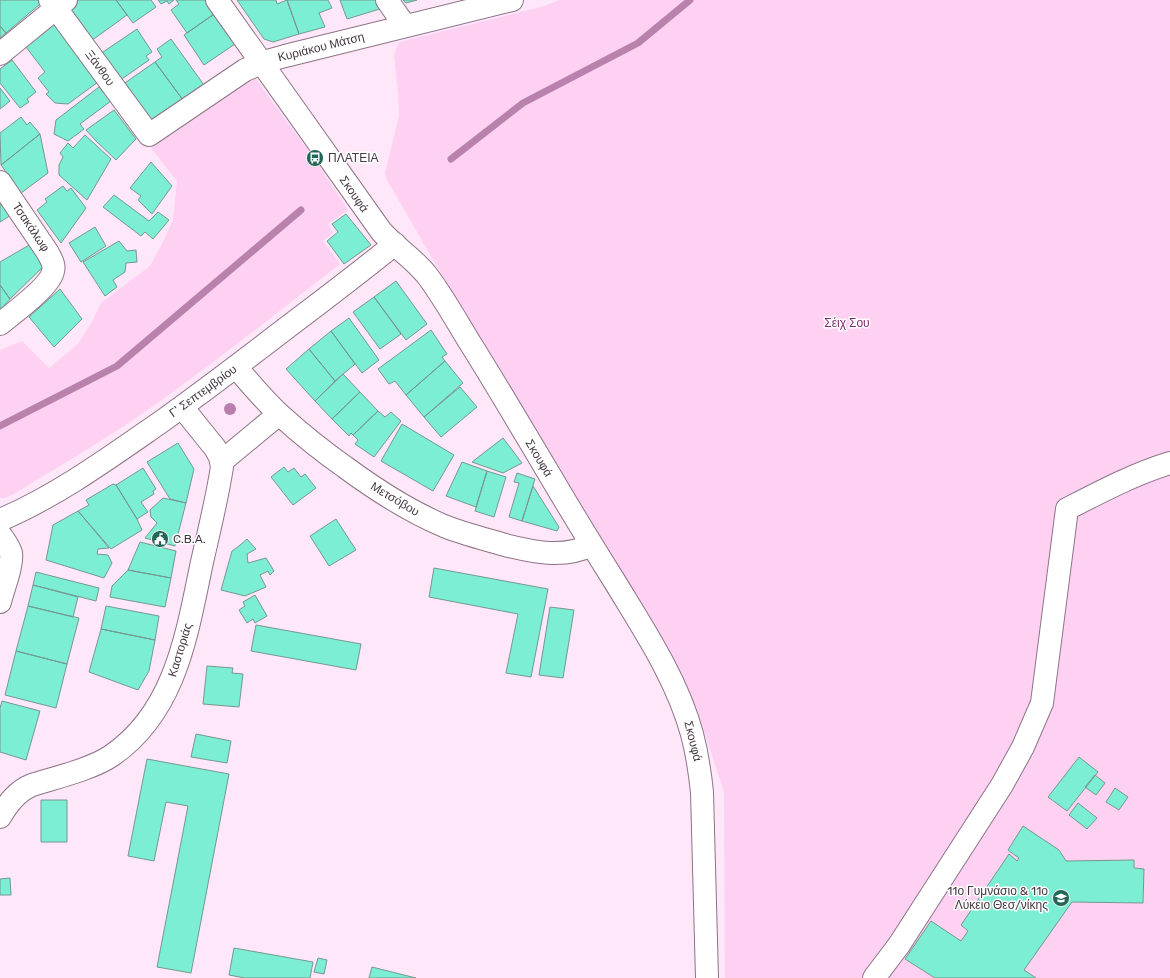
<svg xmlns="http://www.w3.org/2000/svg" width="1170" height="978" viewBox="0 0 1170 978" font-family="Rubik,sans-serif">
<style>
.green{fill:#fed1f2}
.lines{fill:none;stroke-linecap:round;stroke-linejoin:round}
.stream{stroke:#b982ac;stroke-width:7}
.building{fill:#7ceed3;stroke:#75988e}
.minor-casing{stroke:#8c7386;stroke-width:24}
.minor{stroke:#fff;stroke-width:22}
.tree{fill:#b87fad}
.labels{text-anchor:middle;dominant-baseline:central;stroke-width:3;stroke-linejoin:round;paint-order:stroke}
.street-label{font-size:12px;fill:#433840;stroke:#fff}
.poi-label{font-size:12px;fill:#433840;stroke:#fff;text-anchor:start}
.park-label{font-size:12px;fill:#7e2a6f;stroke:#fff}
</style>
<rect width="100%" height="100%" fill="#fee7f8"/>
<path class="green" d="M 560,0 L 1170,0 L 1170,978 L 725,978 L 724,792 L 697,710 L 508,389 L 387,180 L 385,173 L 399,116 L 398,93 L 394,55 L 399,42 L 541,7 Z
M 255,78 L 318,164 L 348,210 L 328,224 L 333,233 L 323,241 L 340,264 C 278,312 217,361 153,406 C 108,438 60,466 12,495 L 5,498 L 0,498 L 0,350 L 22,341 L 49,368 L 78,344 L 92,322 L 101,303 L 150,266 L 164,240 L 173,220 L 177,181 L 151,148 Z"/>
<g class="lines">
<path class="stream" d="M 451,159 L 523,103 L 638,43 L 690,0
M 0,426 L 117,366 L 301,210"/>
</g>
<path class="building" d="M 0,0 L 38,0 L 40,4 L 6,33 L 0,26 Z
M 76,0 L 116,0 L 127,15 L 91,41 L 67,6 Z
M 116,0 L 151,0 L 156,7 L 133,23 Z
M 158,0 L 174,0 L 169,4 L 167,1 L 161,4 Z
M 176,0 L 209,0 L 217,12 L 187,33 L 171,10 L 179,4 Z
M 237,0 L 276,0 L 277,4 L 287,0 L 299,34 L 273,42 L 264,39 Z
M 287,0 L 328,0 L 332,8 L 319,13 L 325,27 L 299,34 Z
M 340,0 L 377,0 L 383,8 L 347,19 Z
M 403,0 L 417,0 L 406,3 Z
M 217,12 L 238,42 L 204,65 L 184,35 Z
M 53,19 L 98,82 L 68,104 L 55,103 L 46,94 L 49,92 L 38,78 L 45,72 L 23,43 Z
M 0,26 L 6,33 L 0,38 Z
M 137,29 L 152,52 L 146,56 L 149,60 L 119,81 L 100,54 Z
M 171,39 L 204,85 L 183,100 L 155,62 L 162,57 L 157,49 Z
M 12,60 L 36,92 L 27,99 L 29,102 L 20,108 L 0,83 L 0,69 Z
M 155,62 L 183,100 L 150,122 L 122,85 Z
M 99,87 L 111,101 L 80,124 L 84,129 L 68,141 L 54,134 L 56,120 Z
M 0,88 L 10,101 L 0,109 Z
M 114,110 L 136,139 L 116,160 L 96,141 L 86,130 Z
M 21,117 L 27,125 L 30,122 L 40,134 L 1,165 L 0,133 Z
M 40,134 L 48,173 L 21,193 L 1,165 Z
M 85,135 L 111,159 L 87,200 L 59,175 L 59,165 L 63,157 L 60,153 L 68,143 L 73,148 Z
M 151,162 L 172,186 L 152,214 L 138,200 L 141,196 L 130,188 Z
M 63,186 L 67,191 L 71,188 L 86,208 L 61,243 L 37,210 L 47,202 L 45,199 Z
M 114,195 L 149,221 L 158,212 L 169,220 L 153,239 L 145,232 L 141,236 L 103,207 Z
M 0,200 L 11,215 L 0,222 Z
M 346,214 L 371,245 L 344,264 L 327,241 L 338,232 L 332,224 Z
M 95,227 L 106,246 L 81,262 L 69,243 Z
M 119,241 L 127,251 L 136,250 L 137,262 L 126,263 L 125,272 L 113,280 L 117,287 L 105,296 L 83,262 Z
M 31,244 L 45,265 L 10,299 L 0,285 L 0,262 Z
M 396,281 L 427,324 L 406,340 L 374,297 Z
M 0,285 L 10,299 L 0,310 Z
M 60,289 L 82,319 L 54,347 L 29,317 Z
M 374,297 L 401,334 L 380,349 L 353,312 Z
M 349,318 L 379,360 L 362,373 L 331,331 Z
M 431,330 L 447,354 L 442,357 L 445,361 L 406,395 L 395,381 L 389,384 L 378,369 Z
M 331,331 L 355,364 L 335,381 L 309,349 Z
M 309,349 L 335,381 L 315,401 L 286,369 Z
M 445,361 L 463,383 L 424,417 L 406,395 Z
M 343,374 L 360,392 L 332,419 L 315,401 Z
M 460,387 L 477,407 L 441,437 L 424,417 Z
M 360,392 L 378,411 L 353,435 L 351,433 L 349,436 L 332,419 Z
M 378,411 L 385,417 L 391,412 L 401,421 L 374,457 L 355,444 L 358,440 L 353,435 Z
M 402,424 L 454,455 L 433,491 L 381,461 Z
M 503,438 L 522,463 L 503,473 L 472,462 Z
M 178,443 L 194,469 L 186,503 L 170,499 L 147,462 Z
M 462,462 L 487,471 L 476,507 L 446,496 Z
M 284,467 L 288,472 L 294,468 L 301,477 L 305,474 L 316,488 L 293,505 L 271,477 Z
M 143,468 L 156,489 L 153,491 L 154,494 L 141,502 L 148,512 L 137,519 L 116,485 Z
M 487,471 L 506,477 L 494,517 L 475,511 Z
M 517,473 L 535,479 L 522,521 L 509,517 L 519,483 L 514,482 Z
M 113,484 L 116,485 L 137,519 L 142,530 L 111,549 L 78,511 L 89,505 L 86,500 Z
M 533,486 L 559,527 L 557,531 L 522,521 Z
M 163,498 L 186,503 L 175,546 L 145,538 L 157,523 L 151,517 L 150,510 Z
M 78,511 L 109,548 L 98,549 L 97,554 L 108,555 L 112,563 L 104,578 L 46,560 L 53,525 Z
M 336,519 L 356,550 L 329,566 L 310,536 Z
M 247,539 L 256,549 L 247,554 L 248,563 L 266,558 L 274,571 L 270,575 L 268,571 L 260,575 L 266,587 L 245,596 L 221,590 L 232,551 L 239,546 Z
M 140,542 L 176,551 L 171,578 L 128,570 Z
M 434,568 L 548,589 L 531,677 L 506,673 L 518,614 L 429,597 Z
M 128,570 L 171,578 L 165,607 L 110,597 L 112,586 Z
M 36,572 L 99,588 L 96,601 L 33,585 Z
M 33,585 L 78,597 L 73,617 L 28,606 Z
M 255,595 L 267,616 L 255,623 L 253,619 L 247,623 L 239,610 L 245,606 L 243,602 Z
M 28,606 L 79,618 L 67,664 L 16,651 Z
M 106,606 L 159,616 L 155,640 L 101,629 Z
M 550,607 L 574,610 L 563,678 L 539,675 Z
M 256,625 L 361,644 L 356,670 L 251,651 Z
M 101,629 L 155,640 L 149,671 L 138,690 L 89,672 Z
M 16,651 L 67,664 L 56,708 L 5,695 Z
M 207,666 L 233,668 L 232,673 L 243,674 L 239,707 L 203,704 Z
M 2,701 L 40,711 L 26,760 L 0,752 L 0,708 Z
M 196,734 L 231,741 L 227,763 L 191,757 Z
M 1079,757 L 1098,772 L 1067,811 L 1048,797 Z
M 147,759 L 229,774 L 191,973 L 157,967 L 188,806 L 166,802 L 154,861 L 128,856 Z
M 1095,775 L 1105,783 L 1096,795 L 1085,787 Z
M 1115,788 L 1128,797 L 1119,810 L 1106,802 Z
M 41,800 L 67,800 L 67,842 L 41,842 Z
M 1078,803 L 1097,818 L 1087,829 L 1069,815 Z
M 1023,826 L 1059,850 L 1066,861 L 1134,860 L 1134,868 L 1144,869 L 1143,903 L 1072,902 L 1024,970 L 1036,978 L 935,978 L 905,959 L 931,921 L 961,941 L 968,931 L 961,925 L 1009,854 L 1017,861 L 1019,858 L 1008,850 Z
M 10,878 L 11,895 L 0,895 L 0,879 Z
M 234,948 L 313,962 L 310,978 L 245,978 L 229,975 Z
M 318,958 L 327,960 L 324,974 L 314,972 Z
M 372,967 L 416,978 L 369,978 Z"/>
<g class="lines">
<g class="minor-casing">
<path id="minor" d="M 50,0 L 149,135 L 245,70 L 267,61 L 285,56 L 512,0
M 217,0 L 381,231 C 395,247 412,257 426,274 C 443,296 457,322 472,346 C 497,386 521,427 545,467 C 568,506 591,544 615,582 C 644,630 677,679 692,734 C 697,753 700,773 702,792 L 707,978
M 387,0 L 405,26
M 0,54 L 66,0
M 0,182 L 48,253 C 51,259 55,265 53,271 C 51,286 12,314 0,324
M 236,367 C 250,383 263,399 279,414 C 300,433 322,451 345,467 C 376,490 409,511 444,526 C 464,534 485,539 505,545 C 533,552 564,559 591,545
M 221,462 L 279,414
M 0,520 C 55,497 109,458 158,424 C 203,392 246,359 289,326 C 325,299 360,272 395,244
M 0,534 C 4,540 9,546 11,553 C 13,565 3,589 0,602
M 0,817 C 8,803 17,791 32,785 C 54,778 92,769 111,756 C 176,712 187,633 202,562 C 209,531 217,499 222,467 L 220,457 L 215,448 L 182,407
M 874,978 L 899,945 L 1002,785 L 1023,747 L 1042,703 L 1067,509 C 1100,492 1134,474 1170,463"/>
</g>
<use href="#minor" class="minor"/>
</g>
<circle class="tree" cx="230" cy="409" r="6"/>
<defs>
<g id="bus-disc" transform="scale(0.9)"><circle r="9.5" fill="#226657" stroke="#fff"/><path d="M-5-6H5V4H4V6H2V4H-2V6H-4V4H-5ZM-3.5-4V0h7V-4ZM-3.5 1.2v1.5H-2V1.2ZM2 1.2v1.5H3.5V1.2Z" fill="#fff"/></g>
<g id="civic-disc" transform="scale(0.9)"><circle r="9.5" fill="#226657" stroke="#fff"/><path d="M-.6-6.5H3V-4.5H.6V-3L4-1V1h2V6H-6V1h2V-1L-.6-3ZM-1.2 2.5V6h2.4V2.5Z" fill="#fff"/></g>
<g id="school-disc" transform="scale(0.9)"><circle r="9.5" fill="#226657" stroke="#fff"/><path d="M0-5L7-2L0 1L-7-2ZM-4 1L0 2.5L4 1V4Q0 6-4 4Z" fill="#fff"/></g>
</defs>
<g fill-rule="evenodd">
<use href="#bus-disc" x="315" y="158"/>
<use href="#civic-disc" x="160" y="539"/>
<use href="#school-disc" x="1061" y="898"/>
</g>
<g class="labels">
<g class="street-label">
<text transform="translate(321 47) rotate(-14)">Κυριάκου Μάτση</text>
<text transform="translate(100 68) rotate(54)">Ξάνθου</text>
<text transform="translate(354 194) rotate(55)">Σκουφά</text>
<text transform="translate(31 227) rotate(56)">Τσακάλωφ</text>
<text transform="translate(203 391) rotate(-36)">Γ' Σεπτεμβρίου</text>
<text transform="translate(539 458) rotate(59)">Σκουφά</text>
<text transform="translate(395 499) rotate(31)">Μετσόβου</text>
<text transform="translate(180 650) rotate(-73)">Καστοριάς</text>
<text transform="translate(693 741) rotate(76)">Σκουφά</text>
</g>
<g class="poi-label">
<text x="328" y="158">ΠΛΑΤΕΙΑ</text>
<text x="173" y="539">C.B.A.</text>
<text x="1048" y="891" text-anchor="end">11ο Γυμνάσιο &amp; 11ο<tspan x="1048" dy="14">Λύκειο Θεσ/νίκης</tspan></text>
</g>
<g class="park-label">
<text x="847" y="323">Σέιχ Σου</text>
</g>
</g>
</svg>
